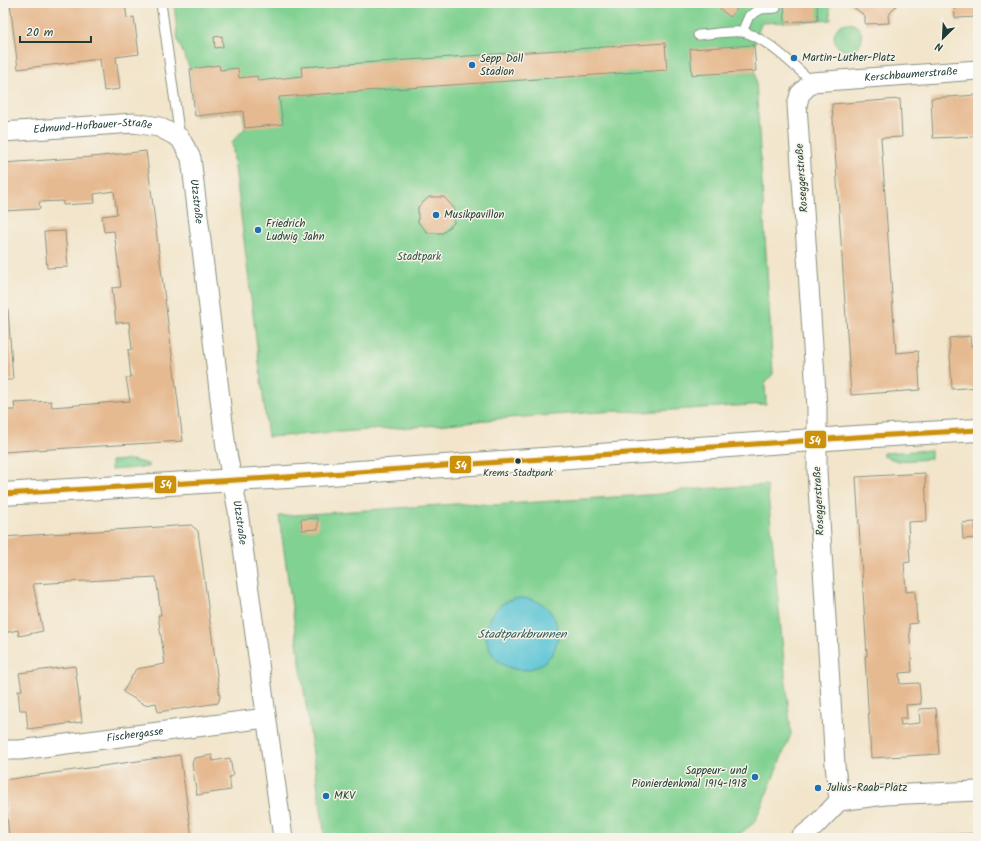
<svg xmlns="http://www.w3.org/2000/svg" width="981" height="841" viewBox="0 0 981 841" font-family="Kalam,sans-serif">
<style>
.green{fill:#81d192;stroke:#508763}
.water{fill:#5bc5d6;stroke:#3d8185}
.building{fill:#e6ba91}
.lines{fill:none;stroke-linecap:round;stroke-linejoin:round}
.lane-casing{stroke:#889180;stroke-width:11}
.street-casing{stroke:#889180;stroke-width:21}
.primary-casing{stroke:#889180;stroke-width:24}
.lane{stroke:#fff;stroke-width:9}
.street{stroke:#fff;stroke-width:19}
.primary{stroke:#fff;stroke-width:22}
.bus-1-casing{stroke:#f7f3e8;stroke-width:8}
.bus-1{stroke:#cc910a;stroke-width:5}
.poi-dot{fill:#1f6fb2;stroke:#f7f3e8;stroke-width:1.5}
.bus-dot{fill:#1f3d34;stroke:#f7f3e8;stroke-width:1.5}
.labels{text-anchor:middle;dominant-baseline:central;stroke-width:3;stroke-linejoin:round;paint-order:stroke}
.bus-label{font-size:10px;fill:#1f3d34;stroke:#f7f3e8}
.poi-label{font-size:11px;fill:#1f3d34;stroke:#f7f3e8;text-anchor:start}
.street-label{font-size:11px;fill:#1f3d34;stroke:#f7f3e8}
.park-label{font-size:11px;fill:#335b47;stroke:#f7f3e8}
.water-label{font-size:12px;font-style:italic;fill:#2e5f5c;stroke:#f7f3e8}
.line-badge{stroke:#f7f3e8;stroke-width:1.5}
.badge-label{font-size:11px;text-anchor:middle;font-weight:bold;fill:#fff}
</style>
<rect width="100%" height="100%" fill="#f7f3e8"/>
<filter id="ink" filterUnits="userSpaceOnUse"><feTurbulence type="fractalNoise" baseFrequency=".025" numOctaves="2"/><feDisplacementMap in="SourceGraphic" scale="8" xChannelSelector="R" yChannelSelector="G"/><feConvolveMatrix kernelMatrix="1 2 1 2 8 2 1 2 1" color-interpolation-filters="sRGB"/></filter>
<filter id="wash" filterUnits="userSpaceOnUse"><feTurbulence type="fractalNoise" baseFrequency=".012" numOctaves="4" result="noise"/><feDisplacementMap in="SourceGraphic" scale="16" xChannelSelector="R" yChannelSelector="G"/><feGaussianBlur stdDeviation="0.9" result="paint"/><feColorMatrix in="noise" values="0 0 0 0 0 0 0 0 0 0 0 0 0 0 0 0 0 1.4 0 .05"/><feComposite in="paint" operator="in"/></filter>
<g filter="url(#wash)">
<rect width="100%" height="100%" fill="#f2e5cb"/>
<path class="green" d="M 174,3 L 829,3 L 831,20 L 761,23 L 754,45 L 773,374 L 765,383 L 766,404 L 642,412 L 617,411 L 507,418 L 427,426 L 268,437 L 232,142 L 245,128 L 243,111 L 195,116 L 190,69 L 178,41 Z
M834 37a14 14 0 1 1 28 0a14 14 0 1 1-28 0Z
M 931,450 L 931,459 L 898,461 L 883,456 L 883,453 Z
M 132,460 L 148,464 L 148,467 L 111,470 L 111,461 Z
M 767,485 L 791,734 L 755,822 L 734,838 L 325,838 L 279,516 L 470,503 L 492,505 L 661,494 L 681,490 Z"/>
<path class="water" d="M486 634a36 36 0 1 1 72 0a36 36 0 1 1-72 0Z"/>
<g id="blocks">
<path class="building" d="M 10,3 L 125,3 L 127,18 L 134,17 L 139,54 L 116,57 L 120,89 L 104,91 L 100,59 L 18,69 Z
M 725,3 L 737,3 L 740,5 L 730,17 L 720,9 Z
M 784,3 L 817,3 L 818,20 L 785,22 Z
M 848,3 L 898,3 L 888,16 L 889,23 L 865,24 L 865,16 Z
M 954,3 L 978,3 L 978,17 L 955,18 Z
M 222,36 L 223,47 L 215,48 L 214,37 Z
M 665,43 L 667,70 L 279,97 L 283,124 L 245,128 L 243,111 L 195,116 L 190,69 L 219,65 L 220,70 L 238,68 L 239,78 L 257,76 L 258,81 L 302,76 L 301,67 Z
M 754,45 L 756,71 L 692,75 L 690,49 Z
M 978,95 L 978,136 L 933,138 L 931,98 Z
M 900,99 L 902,137 L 881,138 L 896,353 L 918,351 L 920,390 L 851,395 L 832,104 Z
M 146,151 L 183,441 L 3,452 L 3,410 L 15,410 L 14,403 L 51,401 L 52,407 L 130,401 L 126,378 L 131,377 L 128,350 L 132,349 L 129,322 L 116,323 L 112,288 L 121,287 L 114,231 L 104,232 L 102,216 L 117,214 L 114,191 L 94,194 L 95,203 L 63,205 L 63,201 L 39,202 L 40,209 L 3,211 L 3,163 L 92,157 Z
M 429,197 L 444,197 L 454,208 L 454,223 L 443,233 L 428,233 L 418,222 L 418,207 Z
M 65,231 L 68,267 L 47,268 L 44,232 Z
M 3,309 L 8,309 L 13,380 L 3,380 Z
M 970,336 L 971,346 L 978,346 L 978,387 L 952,389 L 949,338 Z
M 925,473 L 927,521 L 908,522 L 910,562 L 904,563 L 906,592 L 915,591 L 917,623 L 909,624 L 912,672 L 899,673 L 900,684 L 919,683 L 921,704 L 906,705 L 907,718 L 900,718 L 901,725 L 920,723 L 919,709 L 936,708 L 939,754 L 871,758 L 865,656 L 867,656 L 856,477 Z
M 318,518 L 318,529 L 302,530 L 301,519 Z
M 975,522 L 976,538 L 963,539 L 962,523 Z
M 191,525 L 198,531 L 220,697 L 218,703 L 158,712 L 156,703 L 145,705 L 123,692 L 136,669 L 165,664 L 158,615 L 161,615 L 156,577 L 33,584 L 43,631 L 19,636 L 18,630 L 4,633 L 3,537 Z
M 75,666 L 82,722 L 28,729 L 26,710 L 20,710 L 18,691 L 22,690 L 19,673 Z
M 180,755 L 192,838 L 9,838 L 4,780 Z
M 212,755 L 213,761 L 230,758 L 233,776 L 229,777 L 231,790 L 197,795 L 192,764 L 194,758 Z
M 978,833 L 978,838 L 907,838 L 906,837 Z"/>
</g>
</g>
<g filter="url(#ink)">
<use href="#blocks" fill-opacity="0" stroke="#889180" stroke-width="1"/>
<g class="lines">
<g class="lane-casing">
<path id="lane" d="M 161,3 L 180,138
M 742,32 L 749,16 L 761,9 L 776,8
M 698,35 C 712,34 728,31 742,32 C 762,34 797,68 812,82"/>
</g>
<g class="street-casing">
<g id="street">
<path id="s1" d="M 3,132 L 134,123 L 159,127 L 180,138 L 191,158 L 226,448 L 238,511 L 283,838"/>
<path id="s2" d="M 3,750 L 20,750 L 266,718"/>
<path id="s3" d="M 839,801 L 835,765 L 817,471 L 817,407 L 797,105 L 800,94 L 812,82 L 978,70"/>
<path d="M 839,801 L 885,795 L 978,791"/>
<path d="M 800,838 L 815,826 L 839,801"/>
</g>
</g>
<g class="primary-casing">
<path id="primary" d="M 3,494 L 287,477 L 856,437 L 978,430"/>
</g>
<use href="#lane" class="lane"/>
<use href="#street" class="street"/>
<use href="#primary" class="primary"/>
<g class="bus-1-casing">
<path id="bus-1" d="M 3,494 L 287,477 L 856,437 L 978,430"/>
</g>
<use href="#bus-1" class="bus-1"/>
</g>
</g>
<g class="poi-dot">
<circle cx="794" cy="58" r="4"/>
<circle cx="472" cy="65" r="4"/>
<circle cx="436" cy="215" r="4"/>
<circle cx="258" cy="230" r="4"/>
<circle cx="755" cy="777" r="4"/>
<circle cx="818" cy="788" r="4"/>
<circle cx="326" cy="796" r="4"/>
</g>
<circle class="bus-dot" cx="518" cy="461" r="3.5"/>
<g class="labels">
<g class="bus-label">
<text x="518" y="473">Krems Stadtpark</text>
</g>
<g class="poi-label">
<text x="802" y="58">Martin-Luther-Platz</text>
<text x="480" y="59">Sepp Doll<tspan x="480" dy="13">Stadion</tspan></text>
<text x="444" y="215">Musikpavillon</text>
<text x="266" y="224">Friedrich<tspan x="266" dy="13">Ludwig Jahn</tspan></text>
<text x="747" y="771" text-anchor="end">Sappeur- und<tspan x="747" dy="13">Pionierdenkmal 1914-1918</tspan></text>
<text x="826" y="788">Julius-Raab-Platz</text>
<text x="334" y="796">MKV</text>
</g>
<g class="street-label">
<text stroke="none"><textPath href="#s3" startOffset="825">Kerschbaumerstraße</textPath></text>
<text stroke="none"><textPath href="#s1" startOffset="90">Edmund-Hofbauer-Straße</textPath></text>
<text transform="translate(802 178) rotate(-94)">Roseggerstraße</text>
<text stroke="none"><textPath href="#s1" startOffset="247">Utzstraße</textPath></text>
<text transform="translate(819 501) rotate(-93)">Roseggerstraße</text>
<text stroke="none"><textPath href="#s1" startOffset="571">Utzstraße</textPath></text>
<text stroke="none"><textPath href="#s2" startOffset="133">Fischergasse</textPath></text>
</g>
<g class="park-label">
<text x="419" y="257">Stadtpark</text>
</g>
<g class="water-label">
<text x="522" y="634">Stadtparkbrunnen</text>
</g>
</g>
<g class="line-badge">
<rect x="804" y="430" width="23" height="19" rx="4" fill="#cc910a"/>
<rect x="449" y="455" width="23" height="19" rx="4" fill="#cc910a"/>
<rect x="154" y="475" width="23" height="19" rx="4" fill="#cc910a"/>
</g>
<g class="badge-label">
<text x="815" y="444">54</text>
<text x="461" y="469">54</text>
<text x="166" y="488">54</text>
</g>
<rect width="981" height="841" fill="none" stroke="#f7f3e8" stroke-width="16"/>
<g transform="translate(943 38) rotate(204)" stroke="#f7f3e8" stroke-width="3" paint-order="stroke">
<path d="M0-3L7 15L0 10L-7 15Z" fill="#1f3d34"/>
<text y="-6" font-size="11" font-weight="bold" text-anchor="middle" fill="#1f3d34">N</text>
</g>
<path d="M20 36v6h71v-6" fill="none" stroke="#1f3d34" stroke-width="2"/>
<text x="26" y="36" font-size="12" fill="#1f3d34" stroke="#f7f3e8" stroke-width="3" paint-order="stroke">20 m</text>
</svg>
